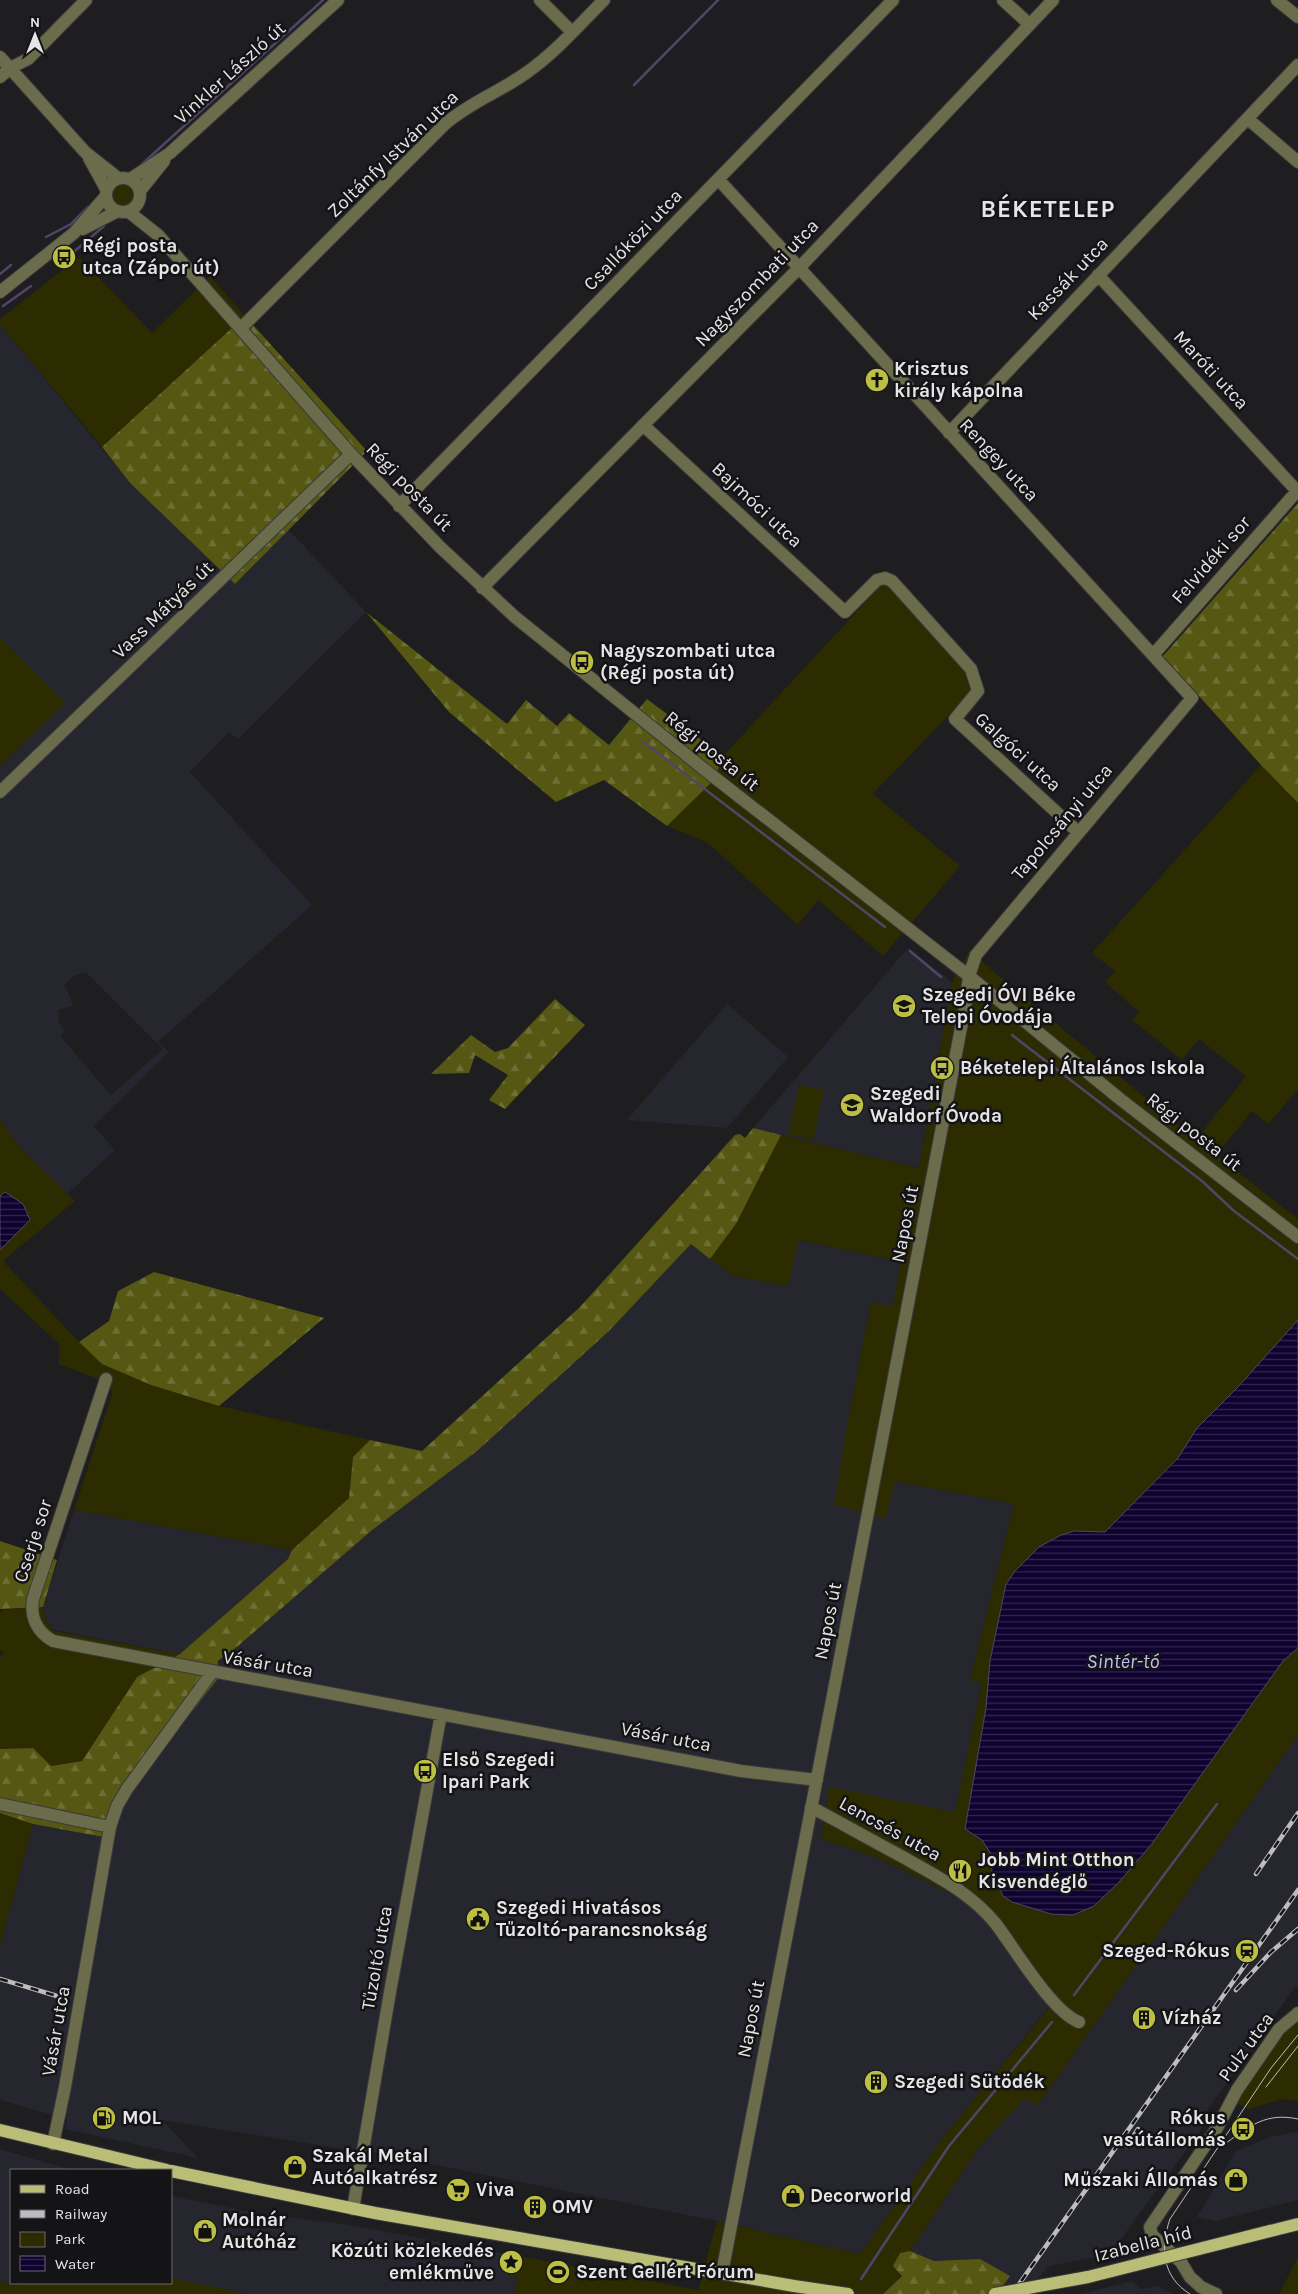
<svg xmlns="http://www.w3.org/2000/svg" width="1298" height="2294" viewBox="0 0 1298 2294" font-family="Karla,sans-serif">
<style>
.built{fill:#26262e;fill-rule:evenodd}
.green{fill:#2c2c00}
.forest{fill:url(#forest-firs)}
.water{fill:url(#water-rules);stroke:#4f4667}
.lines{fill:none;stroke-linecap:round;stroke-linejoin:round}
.stream{stroke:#4f4667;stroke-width:2.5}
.minor-casing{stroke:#3a393c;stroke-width:14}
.major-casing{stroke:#3a393c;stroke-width:14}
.minor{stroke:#6a6c4b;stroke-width:12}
.major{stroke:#b9bd76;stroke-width:12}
.tram{stroke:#bdbdbf;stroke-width:1}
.rail-casing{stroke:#bdbdbf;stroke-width:4.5}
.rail{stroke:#141417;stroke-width:2.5;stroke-dasharray:8;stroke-linecap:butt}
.major-bridge-casing{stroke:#3a393c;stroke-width:14;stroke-linecap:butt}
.major-bridge{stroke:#b9bd76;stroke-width:12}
.labels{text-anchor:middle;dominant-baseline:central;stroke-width:5;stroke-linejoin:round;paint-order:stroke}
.street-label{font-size:19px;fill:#e5e5e7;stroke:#141417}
.poi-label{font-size:19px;font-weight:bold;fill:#e5e5e7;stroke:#141417;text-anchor:start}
.water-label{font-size:20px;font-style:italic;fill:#c1befa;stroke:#141417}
.district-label{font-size:24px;font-weight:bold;letter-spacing:1px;fill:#e5e5e7;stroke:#141417}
</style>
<defs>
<pattern id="forest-firs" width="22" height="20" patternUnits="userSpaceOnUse" patternTransform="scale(1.25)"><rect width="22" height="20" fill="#555712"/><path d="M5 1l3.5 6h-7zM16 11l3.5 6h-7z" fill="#6d6f34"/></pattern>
<pattern id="water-rules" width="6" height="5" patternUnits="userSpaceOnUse" patternTransform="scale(1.25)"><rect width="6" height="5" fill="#0f0230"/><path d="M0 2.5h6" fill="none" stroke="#32274e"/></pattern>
</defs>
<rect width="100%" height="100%" fill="#1e1d20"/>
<path class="built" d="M 0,324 L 130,483 L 235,584 L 288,529 L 366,612 L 238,739 L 229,732 L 190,772 L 312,905 L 158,1042 L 169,1052 L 94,1126 L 115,1150 L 67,1194 L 19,1146 L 0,1120 L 0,766 L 64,703 L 0,637 ZM 86,972 L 163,1049 L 111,1095 L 61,1037 L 65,1030 L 59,1023 L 58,1010 L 72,1006 L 71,998 L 64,986 L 73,976 Z
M 908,948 L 952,982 L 919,1168 L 753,1128 Z
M 727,1004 L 788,1057 L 727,1128 L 627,1120 Z
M 797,1240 L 901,1262 L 893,1306 L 871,1302 L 847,1426 L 895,1481 L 1014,1504 L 970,1680 L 982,1683 L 955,1812 L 829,1788 L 821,1839 L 876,1857 L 955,1896 L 987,1920 L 1052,2003 L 944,2136 L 860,2254 L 717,2221 L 375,2153 L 355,2151 L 162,2120 L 198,2158 L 65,2129 L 67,2119 L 0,2100 L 0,1946 L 33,1824 L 114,1839 L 120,1814 L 145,1771 L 217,1680 L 218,1661 L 238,1646 L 371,1531 L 477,1451 L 609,1331 L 691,1244 L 733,1276 L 789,1286 Z
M 74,1510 L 292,1550 L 288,1559 L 180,1654 L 54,1630 L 46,1620 L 43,1607 Z
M 1298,1735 L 1298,1988 L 1295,1987 L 1201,2119 L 1206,2123 L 1110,2254 L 1049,2266 L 1024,2294 L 997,2294 L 980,2259 L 934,2261 L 910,2251 L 979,2147 L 1025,2097 L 1038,2105 Z
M 1295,2132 L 1298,2134 L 1298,2200 L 1216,2221 L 1197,2217 L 1236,2151 L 1270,2137 Z
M 0,2149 L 71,2170 L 11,2170 L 11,2283 L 19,2283 L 18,2286 L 0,2281 Z
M 171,2196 L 261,2214 L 343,2224 L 513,2255 L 517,2281 L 515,2294 L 248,2294 L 187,2283 L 171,2278 Z
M 1132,2281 L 1141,2289 L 1157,2286 L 1173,2294 L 1080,2294 Z"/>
<path class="green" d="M113 195a10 10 0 1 1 20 0a10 10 0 1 1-20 0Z
M 79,257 L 152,333 L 210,276 L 245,316 L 102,447 L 0,324 L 0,319 Z
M 885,581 L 968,669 L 974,689 L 873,794 L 960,866 L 883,956 L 818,900 L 798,925 L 708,843 L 667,826 L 714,780 L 723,756 Z
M 0,637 L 65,703 L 0,766 Z
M 1261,765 L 1298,803 L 1298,1089 L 1268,1124 L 1252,1111 L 1216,1155 L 1298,1219 L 1298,1320 L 1238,1387 L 1197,1428 L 1178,1458 L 1105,1532 L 1074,1531 L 1015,1571 L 1006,1583 L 990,1661 L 986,1708 L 965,1829 L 982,1840 L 991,1854 L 1003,1896 L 1012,1902 L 1051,1914 L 1073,1915 L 1094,1906 L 1119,1882 L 1151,1845 L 1283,1661 L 1298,1648 L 1298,1735 L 1038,2105 L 1025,2098 L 979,2147 L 910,2251 L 900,2254 L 902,2275 L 883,2294 L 515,2294 L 517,2281 L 513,2255 L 698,2290 L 717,2221 L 860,2254 L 944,2136 L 1052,2004 L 987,1920 L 955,1896 L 876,1857 L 821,1839 L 829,1787 L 955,1812 L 982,1683 L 970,1680 L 1014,1504 L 895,1481 L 886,1518 L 834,1505 L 847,1426 L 871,1302 L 893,1306 L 901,1262 L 798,1240 L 789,1286 L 733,1276 L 710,1259 L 736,1224 L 781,1135 L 919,1168 L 952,982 L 969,951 L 1196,1140 L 1246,1076 L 1199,1039 L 1182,1060 L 1132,1020 L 1139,1012 L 1105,982 L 1115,971 L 1092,953 Z
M 799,1085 L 824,1090 L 813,1140 L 788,1134 Z
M 0,1120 L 19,1146 L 75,1201 L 3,1261 L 79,1342 L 102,1364 L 151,1385 L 219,1406 L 370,1440 L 353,1457 L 349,1498 L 292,1550 L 74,1510 L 113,1391 L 96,1378 L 59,1364 L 59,1344 L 0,1289 L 0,1250 L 30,1220 L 5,1192 L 0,1196 Z
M 43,1607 L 46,1620 L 54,1631 L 180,1654 L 137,1677 L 82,1761 L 51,1766 L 33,1748 L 0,1749 L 0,1658 L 4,1652 L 0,1651 L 0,1613 L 2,1610 Z
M 0,1813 L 33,1824 L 0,1946 Z
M 1298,2021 L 1298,2101 L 1283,2099 L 1248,2109 L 1235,2102 L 1280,2036 Z
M 1298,2257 L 1298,2294 L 1279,2294 Z
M 171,2278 L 248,2294 L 0,2294 L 0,2281 L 17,2286 L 19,2283 L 171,2283 Z"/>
<path class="forest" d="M 245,316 L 367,451 L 235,584 L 130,483 L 102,447 Z
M 1298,503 L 1298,803 L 1261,765 L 1163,656 Z
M 366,612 L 507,724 L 526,700 L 557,726 L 569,713 L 609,745 L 647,699 L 723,756 L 714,780 L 667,826 L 604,780 L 556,802 L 449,712 Z
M 555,999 L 585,1025 L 505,1109 L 489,1100 L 508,1075 L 475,1055 L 469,1073 L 431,1074 L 471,1035 L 495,1052 L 508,1048 Z
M 753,1128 L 781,1135 L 736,1224 L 710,1259 L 691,1244 L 609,1331 L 477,1451 L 371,1531 L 238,1646 L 218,1661 L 217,1680 L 145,1771 L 120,1814 L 114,1839 L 33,1824 L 0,1813 L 0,1749 L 33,1748 L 51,1766 L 82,1761 L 137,1677 L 180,1654 L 288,1559 L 292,1550 L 349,1498 L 353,1457 L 370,1440 L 422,1451 L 580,1307 L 735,1135 L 740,1134 L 745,1138 Z
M 154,1272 L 324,1318 L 219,1406 L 151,1385 L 102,1364 L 79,1342 L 109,1321 L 118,1291 Z
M 0,1541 L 57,1560 L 43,1607 L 0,1609 Z
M 910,2251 L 934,2261 L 980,2259 L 1010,2276 L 997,2294 L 883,2294 L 902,2276 L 893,2266 L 900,2253 Z"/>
<path class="water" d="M 5,1192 L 23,1204 L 30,1220 L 0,1250 L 0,1196 Z
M 1298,1320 L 1298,1648 L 1283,1661 L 1151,1845 L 1119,1882 L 1094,1906 L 1073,1915 L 1051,1914 L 1012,1902 L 1003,1896 L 992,1872 L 991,1854 L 982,1840 L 965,1829 L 986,1708 L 990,1661 L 1006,1584 L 1015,1571 L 1039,1547 L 1061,1535 L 1074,1531 L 1105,1532 L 1178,1458 L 1197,1428 L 1238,1387 Z"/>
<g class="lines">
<path class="stream" d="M 634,85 L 718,0
M 141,165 L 323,0
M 46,237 L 71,224 L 88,207
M 69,256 L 104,226
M 0,274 L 11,265
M 3,306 L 31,286
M 642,741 L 885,927
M 910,951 L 941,977
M 1012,1035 L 1202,1181 L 1234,1211 L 1298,1259
M 1074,1995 L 1217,1804
M 861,2279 L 949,2146 L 1052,2022"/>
<g class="minor-casing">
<path id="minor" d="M 540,0 L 572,32
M 1003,0 L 1029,24
M 1277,0 L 1298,17
M 0,57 L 85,152 L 118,178
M 0,77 L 10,68 L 28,59 L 86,0
M 1248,119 L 1298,162
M 89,158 L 106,189
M106 195a17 17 0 1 1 34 0a17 17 0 1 1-34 0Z
M 130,179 L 170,153 L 338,0
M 718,179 L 1192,698 L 976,955 L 969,976 L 965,1007 L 722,2273
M 140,191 L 164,161
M 129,212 L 158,235 L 351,454 L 440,547 L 515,617 L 705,770 L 969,976 L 1120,1099 L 1298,1237
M 83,229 L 116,212
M 1098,275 L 1297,491
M 0,292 L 74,233 L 105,197
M 241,328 L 445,124 C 472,101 498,93 526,73 C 555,53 579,25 604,0
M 643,425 L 845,612 L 877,580 L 885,578 L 892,581 L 971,669 L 978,691 L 955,719 L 1078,832
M 949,433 L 1298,65
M 399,506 L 893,0
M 482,588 L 800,267 L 1053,0
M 1153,655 L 1298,490
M 0,792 L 351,454
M 106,1379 L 33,1599 C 30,1617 37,1632 53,1641 L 741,1771 L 817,1780
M 0,1804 L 110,1827
M 811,1807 C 841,1823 871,1840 901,1856 C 936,1876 970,1892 996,1924 C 1015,1949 1052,2012 1079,2022
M 53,2144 L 65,2087 L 110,1827 L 117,1806 L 127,1789 L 213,1671
M 353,2209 L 390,1992 L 441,1714
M 1216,2294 L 1201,2287 L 1190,2277 L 1181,2262 L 1152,2235 L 1150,2227 L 1217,2128 L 1237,2090 L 1279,2029 L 1298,2013"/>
</g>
<g class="major-casing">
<path id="major" d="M 0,2130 L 167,2170
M 171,2171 L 375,2213 L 794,2286 L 848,2294"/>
</g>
<use href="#minor" class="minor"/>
<use href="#major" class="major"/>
<path class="tram" d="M 1266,2087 L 1298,2046
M 1226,2143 C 1250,2126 1266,2112 1298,2119
M 1190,2294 C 1162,2277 1160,2248 1170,2219 L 1271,2068 L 1298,2035"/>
<g class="rail-casing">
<path id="rail" d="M 1256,1874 L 1298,1813
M 0,1979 L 57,1996
M 1236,1990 L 1271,1952 L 1298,1929
M 1127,2146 L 1138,2129
M 1012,2294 L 1298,1890"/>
</g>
<use href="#rail" class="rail"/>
<g class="major-bridge-casing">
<path id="major-bridge" d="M 995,2294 L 1088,2277 L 1298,2224"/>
</g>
<use href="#major-bridge" class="major-bridge"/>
</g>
<defs>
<g id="bus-disc" transform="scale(1.25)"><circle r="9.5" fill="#bcbf44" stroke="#141417"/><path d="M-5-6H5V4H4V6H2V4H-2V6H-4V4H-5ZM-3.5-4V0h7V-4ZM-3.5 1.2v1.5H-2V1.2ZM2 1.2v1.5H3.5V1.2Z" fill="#111"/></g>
<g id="church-disc" transform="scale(1.25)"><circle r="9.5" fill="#bcbf44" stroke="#141417"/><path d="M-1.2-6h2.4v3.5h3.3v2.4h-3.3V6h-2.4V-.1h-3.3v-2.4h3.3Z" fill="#111"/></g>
<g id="school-disc" transform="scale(1.25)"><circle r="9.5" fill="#bcbf44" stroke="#141417"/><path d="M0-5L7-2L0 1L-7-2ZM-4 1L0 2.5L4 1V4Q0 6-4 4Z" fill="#111"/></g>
<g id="restaurant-disc" transform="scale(1.25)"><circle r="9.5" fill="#bcbf44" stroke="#141417"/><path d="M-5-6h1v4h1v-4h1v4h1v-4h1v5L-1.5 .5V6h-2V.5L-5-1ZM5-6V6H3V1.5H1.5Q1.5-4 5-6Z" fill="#111"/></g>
<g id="civic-disc" transform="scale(1.25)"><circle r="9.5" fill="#bcbf44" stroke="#141417"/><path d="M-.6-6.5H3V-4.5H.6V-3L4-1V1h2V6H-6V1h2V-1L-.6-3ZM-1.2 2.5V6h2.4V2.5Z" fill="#111"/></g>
<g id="station-disc" transform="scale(1.25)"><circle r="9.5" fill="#bcbf44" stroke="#141417"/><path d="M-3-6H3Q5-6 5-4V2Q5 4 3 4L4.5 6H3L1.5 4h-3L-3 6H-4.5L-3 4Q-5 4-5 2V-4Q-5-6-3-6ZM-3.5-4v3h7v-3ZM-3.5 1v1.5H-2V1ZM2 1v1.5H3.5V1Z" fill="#111"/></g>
<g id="building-disc" transform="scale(1.25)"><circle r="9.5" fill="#bcbf44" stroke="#141417"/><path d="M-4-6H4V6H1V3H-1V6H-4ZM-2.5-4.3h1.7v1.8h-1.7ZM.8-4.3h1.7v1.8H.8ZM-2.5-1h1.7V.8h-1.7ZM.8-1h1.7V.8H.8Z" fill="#111"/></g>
<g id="fuel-disc" transform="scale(1.25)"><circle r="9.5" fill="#bcbf44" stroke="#141417"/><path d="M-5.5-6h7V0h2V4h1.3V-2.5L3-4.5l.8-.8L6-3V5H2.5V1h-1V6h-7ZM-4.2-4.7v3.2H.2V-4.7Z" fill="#111"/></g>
<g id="shop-disc" transform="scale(1.25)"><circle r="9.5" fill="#bcbf44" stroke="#141417"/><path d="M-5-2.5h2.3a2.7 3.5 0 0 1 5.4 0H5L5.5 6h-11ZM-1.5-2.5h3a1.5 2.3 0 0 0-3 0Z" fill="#111"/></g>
<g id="supermarket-disc" transform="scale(1.25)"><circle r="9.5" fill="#bcbf44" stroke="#141417"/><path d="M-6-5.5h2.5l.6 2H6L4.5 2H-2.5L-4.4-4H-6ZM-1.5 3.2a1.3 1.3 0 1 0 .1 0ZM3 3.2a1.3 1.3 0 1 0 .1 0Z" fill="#111"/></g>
<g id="sight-disc" transform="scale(1.25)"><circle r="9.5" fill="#bcbf44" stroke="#141417"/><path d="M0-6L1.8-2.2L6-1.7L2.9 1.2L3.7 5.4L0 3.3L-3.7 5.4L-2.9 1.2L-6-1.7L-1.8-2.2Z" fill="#111"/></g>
<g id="stadium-disc" transform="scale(1.25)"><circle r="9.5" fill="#bcbf44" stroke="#141417"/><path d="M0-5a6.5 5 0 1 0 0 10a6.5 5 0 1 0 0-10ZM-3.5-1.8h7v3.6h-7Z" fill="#111"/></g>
</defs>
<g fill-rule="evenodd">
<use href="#bus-disc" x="64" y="257"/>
<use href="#church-disc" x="877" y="380"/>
<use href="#bus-disc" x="582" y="662"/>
<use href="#school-disc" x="904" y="1006"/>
<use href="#bus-disc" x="942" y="1068"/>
<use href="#school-disc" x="852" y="1105"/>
<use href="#bus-disc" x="425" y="1771"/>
<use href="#restaurant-disc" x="960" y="1871"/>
<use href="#civic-disc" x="478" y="1919"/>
<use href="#station-disc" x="1247" y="1951"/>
<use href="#building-disc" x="1144" y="2018"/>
<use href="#building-disc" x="876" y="2082"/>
<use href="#fuel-disc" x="104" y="2118"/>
<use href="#bus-disc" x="1243" y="2129"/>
<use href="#shop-disc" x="295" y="2167"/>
<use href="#shop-disc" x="1236" y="2180"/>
<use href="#supermarket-disc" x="458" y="2190"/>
<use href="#shop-disc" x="793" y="2196"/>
<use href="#building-disc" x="535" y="2207"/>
<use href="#shop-disc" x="205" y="2231"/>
<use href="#sight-disc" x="511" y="2262"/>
<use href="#stadium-disc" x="558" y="2272"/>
</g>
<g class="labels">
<g class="street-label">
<text transform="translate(230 73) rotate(-42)">Vinkler László út</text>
<text transform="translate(393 154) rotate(-44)">Zoltánfy István utca</text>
<text transform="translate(633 240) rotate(-46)">Csallóközi utca</text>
<text transform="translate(1068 279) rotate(-46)">Kassák utca</text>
<text transform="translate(757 283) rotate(-46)">Nagyszombati utca</text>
<text transform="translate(1211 370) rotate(47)">Maróti utca</text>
<text transform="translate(999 460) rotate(47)">Rengey utca</text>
<text transform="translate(409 487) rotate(46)">Régi posta út</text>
<text transform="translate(757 505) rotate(43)">Bajmóci utca</text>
<text transform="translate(1211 560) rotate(-49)">Felvidéki sor</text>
<text transform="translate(163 610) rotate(-44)">Vass Mátyás út</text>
<text transform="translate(712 751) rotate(39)">Régi posta út</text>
<text transform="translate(1018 752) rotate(42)">Galgóci utca</text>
<text transform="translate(1062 822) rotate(-50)">Tapolcsányi utca</text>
<text transform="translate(1194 1132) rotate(38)">Régi posta út</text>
<text transform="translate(905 1224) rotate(-79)">Napos út</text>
<text transform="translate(33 1541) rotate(-72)">Cserje sor</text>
<text transform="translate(828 1621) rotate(-79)">Napos út</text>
<text transform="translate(268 1664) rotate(9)">Vásár utca</text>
<text transform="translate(666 1737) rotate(11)">Vásár utca</text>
<text transform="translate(890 1829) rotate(29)">Lencsés utca</text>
<text transform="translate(377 1958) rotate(-80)">Tűzoltó utca</text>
<text transform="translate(751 2019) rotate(-79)">Napos út</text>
<text transform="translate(56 2031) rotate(-80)">Vásár utca</text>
<text transform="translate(1246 2047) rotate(-54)">Pulz utca</text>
<text transform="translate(1143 2244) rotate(-14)">Izabella híd</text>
</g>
<g class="poi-label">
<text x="82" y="246">Régi posta<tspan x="82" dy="22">utca (Zápor út)</tspan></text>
<text x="894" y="369">Krisztus<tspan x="894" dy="22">király kápolna</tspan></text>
<text x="600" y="651">Nagyszombati utca<tspan x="600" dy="22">(Régi posta út)</tspan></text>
<text x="922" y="995">Szegedi ÓVI Béke<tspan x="922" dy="22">Telepi Óvodája</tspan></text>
<text x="960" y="1068">Béketelepi Általános Iskola</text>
<text x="870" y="1094">Szegedi<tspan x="870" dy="22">Waldorf Óvoda</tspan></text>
<text x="442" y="1760">Első Szegedi<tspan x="442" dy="22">Ipari Park</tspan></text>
<text x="978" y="1860">Jobb Mint Otthon<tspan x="978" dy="22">Kisvendéglő</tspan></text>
<text x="496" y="1908">Szegedi Hivatásos<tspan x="496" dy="22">Tűzoltó-parancsnokság</tspan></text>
<text x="1230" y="1951" text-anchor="end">Szeged-Rókus</text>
<text x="1162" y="2018">Vízház</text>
<text x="894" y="2082">Szegedi Sütödék</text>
<text x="122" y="2118">MOL</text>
<text x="1226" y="2118" text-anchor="end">Rókus<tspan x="1226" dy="22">vasútállomás</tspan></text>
<text x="312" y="2156">Szakál Metal<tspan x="312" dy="22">Autóalkatrész</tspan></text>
<text x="1218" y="2180" text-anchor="end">Műszaki Állomás</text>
<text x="476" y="2190">Viva</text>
<text x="810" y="2196">Decorworld</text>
<text x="552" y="2207">OMV</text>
<text x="222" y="2220">Molnár<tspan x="222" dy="22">Autóház</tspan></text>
<text x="494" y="2251" text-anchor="end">Közúti közlekedés<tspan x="494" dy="22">emlékműve</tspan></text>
<text x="576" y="2272">Szent Gellért Fórum</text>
</g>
<g class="water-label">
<text x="1123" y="1661">Sintér-tó</text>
</g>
<g class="district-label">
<text x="1048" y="209">BÉKETELEP</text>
</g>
</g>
<rect x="10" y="2169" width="162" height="115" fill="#141417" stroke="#68686a"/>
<rect x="20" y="2185" width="25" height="8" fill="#b9bd76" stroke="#68686a"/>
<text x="55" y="2194" font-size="15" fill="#e5e5e7">Road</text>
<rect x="20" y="2210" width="25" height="8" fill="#bdbdbf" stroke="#68686a"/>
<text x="55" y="2219" font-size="15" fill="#e5e5e7">Railway</text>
<rect x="20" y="2232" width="25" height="15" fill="#2c2c00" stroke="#68686a"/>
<text x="55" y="2244" font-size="15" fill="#e5e5e7">Park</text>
<rect x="20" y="2256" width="25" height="15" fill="url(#water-rules)" stroke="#68686a"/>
<text x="55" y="2269" font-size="15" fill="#e5e5e7">Water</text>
<g transform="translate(35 35)" stroke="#141417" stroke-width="4" paint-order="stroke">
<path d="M0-4L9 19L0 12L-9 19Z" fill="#e5e5e7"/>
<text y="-8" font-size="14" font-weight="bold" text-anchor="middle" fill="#e5e5e7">N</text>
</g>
</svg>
